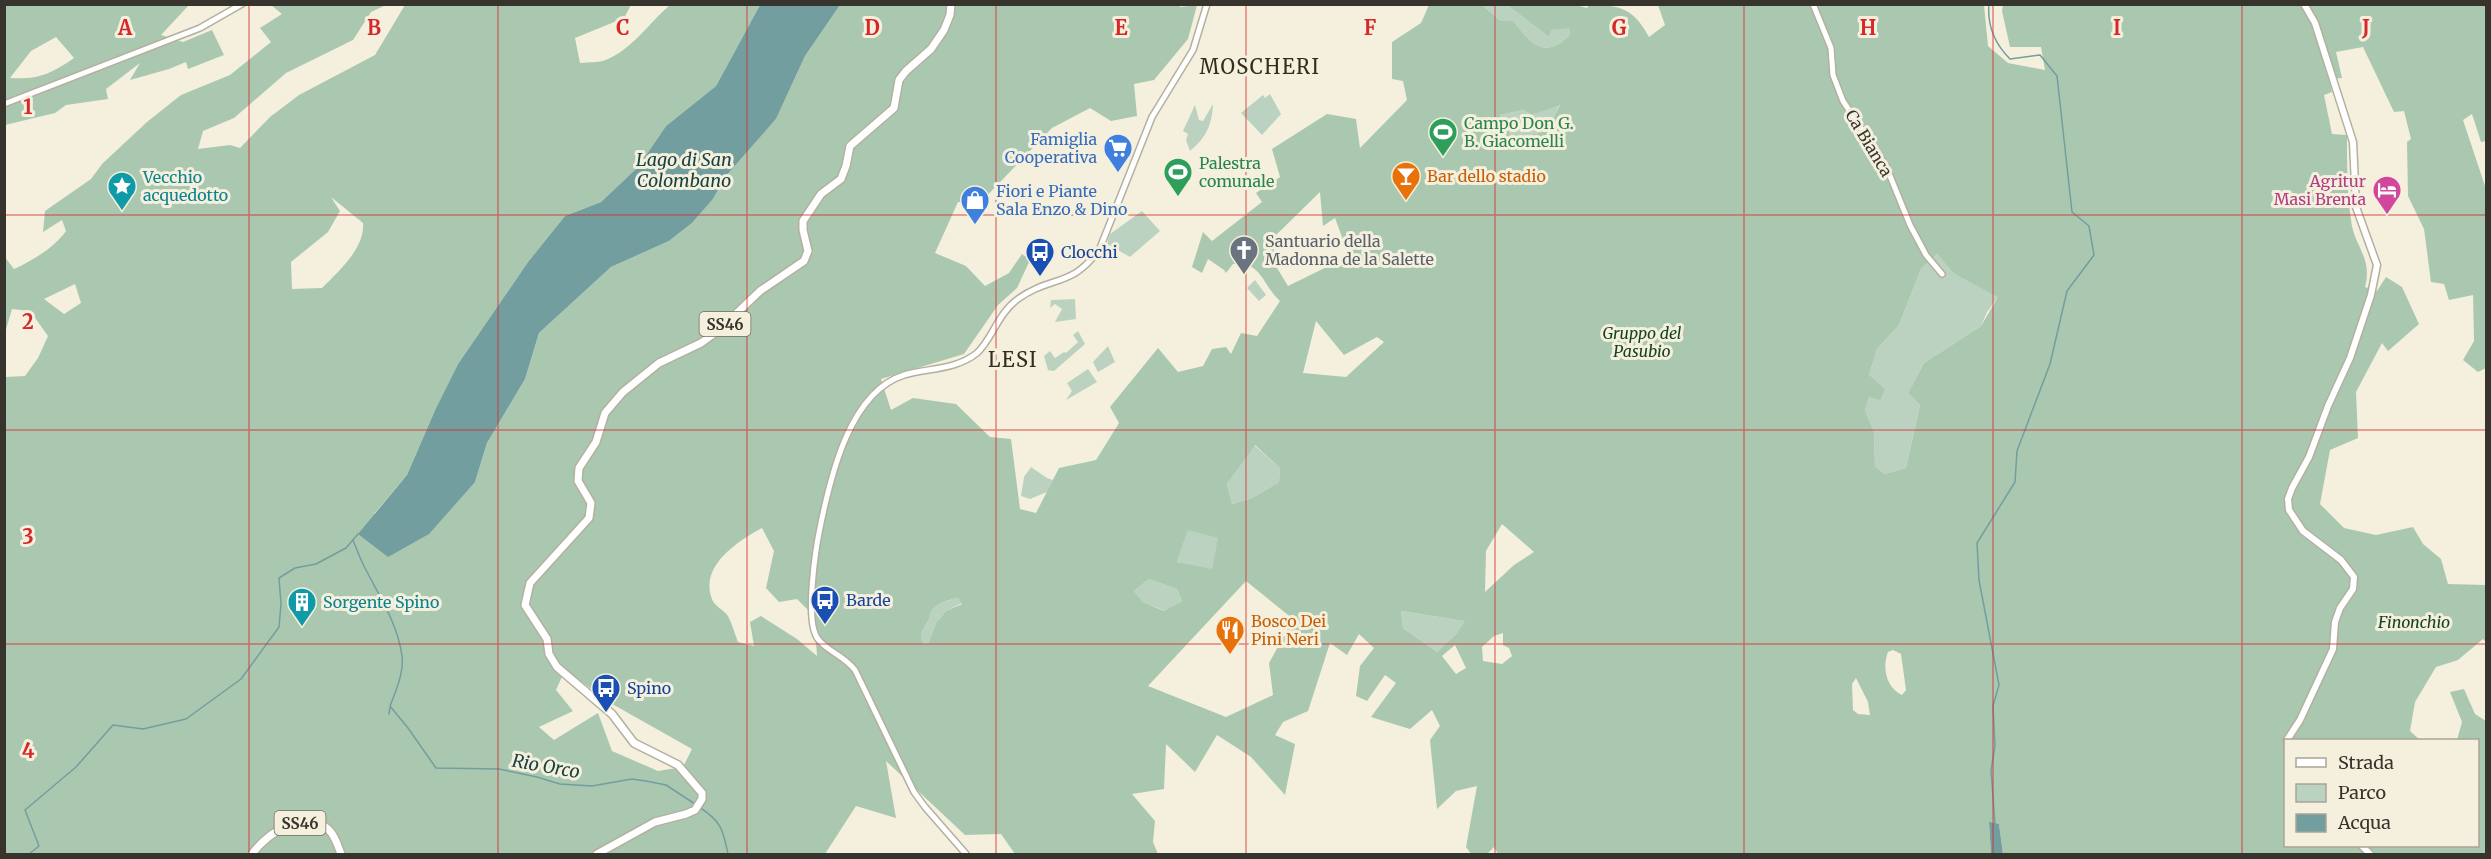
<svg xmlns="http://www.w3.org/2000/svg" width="2491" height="859" viewBox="0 0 2491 859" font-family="Merriweather,serif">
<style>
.green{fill:#bcd2c0}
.forest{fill:#aac8b0;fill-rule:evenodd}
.water{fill:#739e9f}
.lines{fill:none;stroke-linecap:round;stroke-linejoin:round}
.stream{stroke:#739e9f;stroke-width:1.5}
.tertiary-casing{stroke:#b4b09e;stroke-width:8}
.secondary-casing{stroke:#b4b09e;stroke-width:9}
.primary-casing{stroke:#b4b09e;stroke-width:10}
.tertiary{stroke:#fff;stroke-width:5}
.secondary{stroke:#fff;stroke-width:6}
.primary{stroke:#fff;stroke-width:7}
.grid{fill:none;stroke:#d62828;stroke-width:1.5;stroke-opacity:0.55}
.labels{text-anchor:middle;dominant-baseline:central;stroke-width:6;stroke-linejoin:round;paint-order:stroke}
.shield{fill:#f4f0dd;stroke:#6f6c62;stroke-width:1.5}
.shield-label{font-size:15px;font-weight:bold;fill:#36342d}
.leisure-label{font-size:16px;fill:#27864d;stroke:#f4f0dd;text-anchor:start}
.shop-label{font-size:16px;fill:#366cbe;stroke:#f4f0dd;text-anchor:end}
.street-label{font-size:16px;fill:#36342d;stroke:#f4f0dd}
.food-label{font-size:16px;fill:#c56008;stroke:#f4f0dd;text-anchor:start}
.culture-label{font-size:16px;fill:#0d838f;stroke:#f4f0dd;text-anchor:start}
.hotel-label{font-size:16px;fill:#b23c85;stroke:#f4f0dd;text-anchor:end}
.worship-label{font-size:16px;fill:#5b616d;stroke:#f4f0dd;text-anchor:start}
.transit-label{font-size:16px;fill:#164399;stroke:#f4f0dd;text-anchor:start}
.park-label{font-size:16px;font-style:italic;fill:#124221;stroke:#f4f0dd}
.water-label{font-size:18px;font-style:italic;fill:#194243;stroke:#f4f0dd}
.quarter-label{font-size:20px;letter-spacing:1.5px;fill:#312e1f;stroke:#f4f0dd}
.grid-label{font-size:20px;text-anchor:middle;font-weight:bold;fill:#d62828;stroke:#f4f0dd;stroke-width:6;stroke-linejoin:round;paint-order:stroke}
</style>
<rect width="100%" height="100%" fill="#f4f0dd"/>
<path class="green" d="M 1482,5 L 1507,5 L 1549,37 L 1552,30 L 1569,27 L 1570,35 C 1544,60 1532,44 1513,21 L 1501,21 Z
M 1270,94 L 1281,114 L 1262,135 L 1241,113 L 1263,95 L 1265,98 Z
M 1213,104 C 1212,125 1206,138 1190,151 L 1186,140 L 1188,134 L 1183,131 L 1195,105 L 1199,120 L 1203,121 Z
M 1560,104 L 1548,131 L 1513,139 L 1500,115 L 1523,110 L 1532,115 Z
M 1142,211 L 1160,231 L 1130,257 L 1107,244 L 1110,234 Z
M 1937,254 L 1953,273 L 1999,296 L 1987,312 L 1981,326 L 1924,363 L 1908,393 L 1920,405 L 1906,468 L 1885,474 L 1875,466 L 1874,432 L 1865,410 L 1869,397 L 1869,375 L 1877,349 L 1899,325 L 1921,269 Z
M 1255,280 L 1266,295 L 1259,301 L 1247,288 Z
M 1075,299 L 1076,319 L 1055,322 L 1062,309 L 1055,304 L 1050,308 L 1051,300 Z
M 1078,331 L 1085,344 L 1054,371 L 1048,370 L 1044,356 L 1050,351 L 1055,358 L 1064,352 L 1066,353 L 1078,342 L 1073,335 Z
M 1108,346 L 1115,362 L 1098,372 L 1093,362 Z
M 1088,369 L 1097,382 L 1066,400 L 1072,391 L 1067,383 Z
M 1254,445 L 1280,468 L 1279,482 L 1252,498 L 1232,504 L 1227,484 Z
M 1031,467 L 1047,478 L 1053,480 L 1047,492 L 1030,499 L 1021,496 L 1024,477 Z
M 1188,529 L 1219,538 L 1212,570 L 1177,562 Z
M 1149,579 L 1177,589 L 1182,601 L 1165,611 L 1143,602 L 1134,591 Z
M 958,598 L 962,603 L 946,611 L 936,623 L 928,644 L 922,644 C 918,633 923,630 928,621 C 930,618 929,614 931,612 C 936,603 949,600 958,598 Z
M 1401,611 L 1466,621 L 1457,633 L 1437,652 L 1403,628 Z"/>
<path class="forest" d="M 1179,4 L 1180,7 L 1197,5 L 1188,39 L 1154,80 L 1134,84 L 1137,116 L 1111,121 L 1090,108 L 1052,128 L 980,203 L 958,202 L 935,253 L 966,266 L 985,286 L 1009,273 L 1022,254 L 1030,260 L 1017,288 L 998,305 L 964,354 L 881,379 L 891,410 L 913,398 L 956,404 L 990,437 L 1011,439 L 1020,509 L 1036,513 L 1059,468 L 1096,460 L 1119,423 L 1110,407 L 1158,348 L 1178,372 L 1203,366 L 1212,349 L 1226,347 L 1231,354 L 1241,333 L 1257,336 L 1280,301 C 1263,286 1261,260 1233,264 L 1226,273 L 1224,270 L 1208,259 L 1202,273 L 1192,267 L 1203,232 L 1212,241 L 1262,202 L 1256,193 L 1280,177 L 1272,149 L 1327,114 L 1356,119 L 1360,148 L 1407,100 L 1403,81 L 1392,79 L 1392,42 L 1421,23 L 1429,5 L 1482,5 L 1501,21 L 1513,21 C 1532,44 1544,60 1570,35 L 1569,28 L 1552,30 L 1549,37 L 1507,5 L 1576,5 L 1587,8 L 1589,5 C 1621,5 1633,8 1649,37 L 1665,25 L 1658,5 L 1984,5 L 1988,46 L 2008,63 L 2045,70 L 2041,47 L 2010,47 L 2002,11 L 2003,5 L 2486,5 L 2486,141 L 2481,142 L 2472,114 L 2463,120 L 2486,189 L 2486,368 L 2478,372 L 2463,360 L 2474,341 L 2473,295 L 2449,300 L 2444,284 L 2431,282 L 2424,229 L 2408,196 L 2407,142 L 2411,139 L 2404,111 L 2394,112 L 2363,47 L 2336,52 L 2342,78 L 2329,79 L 2332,92 L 2324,95 L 2332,134 L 2347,135 C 2347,163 2347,192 2351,220 C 2354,247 2373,257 2365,287 L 2377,291 L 2386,277 L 2402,287 L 2419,324 L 2388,351 L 2382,343 L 2356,392 L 2358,438 L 2330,450 L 2320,504 L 2344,528 L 2376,535 L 2413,527 L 2423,544 L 2441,559 L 2448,584 L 2486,585 L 2486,642 L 2483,639 L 2458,660 L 2436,667 L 2415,702 L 2410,731 L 2420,740 L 2286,740 L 2286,846 L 2478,846 L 2478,740 L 2457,740 L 2462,722 L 2450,692 L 2464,689 L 2475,714 L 2486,721 L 2486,854 L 2003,854 L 1999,824 L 1989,823 L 1991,854 L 1498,854 L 1494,847 L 1487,854 L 1471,854 L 1466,847 L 1477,786 L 1456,791 L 1437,809 L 1430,740 L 1440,726 L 1432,710 L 1410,729 L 1371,717 L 1396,683 L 1385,675 L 1367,701 L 1356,696 L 1360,666 L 1374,648 L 1359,634 L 1347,655 L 1330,643 L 1308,711 L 1283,722 L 1275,735 L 1295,744 L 1285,795 L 1251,757 L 1217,735 L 1195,772 L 1166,744 L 1164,789 L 1132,794 L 1155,821 L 1153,842 L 1158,854 L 1015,854 L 1001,834 L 965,835 L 886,761 L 896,818 L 856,806 L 825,854 L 5,854 L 5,377 L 25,376 L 38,358 L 48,336 L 30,311 L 12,309 L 5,333 L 4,256 L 14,269 C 32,261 55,247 66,231 L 62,220 L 43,232 L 45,211 L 91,179 L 102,164 L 147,122 L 181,95 L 230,75 L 271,42 L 260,28 L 282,14 L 271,5 L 386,5 L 371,12 L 353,40 L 286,73 L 234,118 L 203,131 L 198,149 L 230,145 L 240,148 L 270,117 L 299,95 L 375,55 L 405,5 L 631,5 L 624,18 L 575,38 L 580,63 C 588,62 600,63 608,59 C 633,48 650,22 670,5 L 760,5 L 716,86 L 666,126 L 638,167 L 601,202 L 565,216 L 528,262 L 458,364 L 436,408 L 407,475 L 374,514 L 475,482 L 487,443 L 525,379 L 539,333 L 611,267 L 669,241 L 692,223 L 713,199 L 726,176 L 776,119 L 805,56 L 840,5 ZM 1560,105 L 1547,131 L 1513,139 L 1500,115 L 1523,110 L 1532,115 ZM 1320,192 L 1323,226 L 1335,218 L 1349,256 L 1288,286 L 1274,263 L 1274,237 ZM 331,197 L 363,223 C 365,248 339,271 322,288 L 292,289 L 291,262 L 328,232 L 340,211 ZM 1937,254 L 1953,273 L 1998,297 L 1981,326 L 1924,363 L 1908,393 L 1920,405 L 1906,468 L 1885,474 L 1875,466 L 1874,432 L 1865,410 L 1869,397 L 1880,400 L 1885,389 L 1869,375 L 1877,349 L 1899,325 L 1921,269 ZM 75,284 L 81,303 L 64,314 L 44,299 ZM 1316,321 L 1344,355 L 1377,337 L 1384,342 L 1346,377 L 1303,373 ZM 1255,445 L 1280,468 L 1279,482 L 1252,498 L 1232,504 L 1227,484 ZM 1502,524 L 1534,552 L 1514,565 L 1485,592 L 1486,551 ZM 762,528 L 774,551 L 766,588 L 779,602 L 797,599 L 814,616 L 817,656 L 797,639 L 761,616 L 750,622 L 754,646 L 738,642 C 735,634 732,624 728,616 C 724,610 714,606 712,599 C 699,566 738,541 762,528 ZM 1188,530 L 1218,538 L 1212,569 L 1177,562 ZM 1149,579 L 1177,589 L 1182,601 L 1164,611 L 1143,602 L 1134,591 ZM 1246,581 L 1293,619 L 1269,663 L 1273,695 L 1226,717 L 1148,686 ZM 958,598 L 962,604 L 946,611 L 936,623 L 928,644 L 923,644 C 918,633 923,630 928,621 C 930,618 929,615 931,612 C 936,603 948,600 958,598 ZM 1401,611 L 1465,621 L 1457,633 L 1437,652 L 1403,628 ZM 1503,633 L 1503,645 L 1509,648 L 1512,656 L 1502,664 L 1483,661 L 1482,647 L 1494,636 ZM 1455,645 L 1466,668 L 1456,674 L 1442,656 ZM 1893,650 L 1901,654 L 1906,690 L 1902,695 C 1886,687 1882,668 1888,652 ZM 565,670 L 614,705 L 692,749 L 683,767 L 658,771 L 612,751 L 598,713 L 554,740 L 539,727 L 573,711 L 556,690 ZM 1856,678 L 1868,702 L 1870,715 L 1858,714 L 1853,710 L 1852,684 Z
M 5,5 L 189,5 L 161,35 L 183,42 L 212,30 L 224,55 L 188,69 L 186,62 L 169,69 L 130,80 L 140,63 L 106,89 L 108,99 L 66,105 L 55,113 L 5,125 ZM 56,37 L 74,58 C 51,74 38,80 10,78 L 31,51 Z"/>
<path class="water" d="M 760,5 L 840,5 L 805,56 L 776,119 L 726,176 L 713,199 L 692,223 L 669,241 L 611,267 L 539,333 L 525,379 L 487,443 L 475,482 L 429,534 L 388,557 L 358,534 L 407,475 L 436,408 L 458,364 L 528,262 L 565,216 L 601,202 L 638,167 L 666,126 L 716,86 Z
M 1989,822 L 1999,824 L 2003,854 L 1991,854 Z"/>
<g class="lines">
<path class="stream" d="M 1989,4 C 1987,26 1995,44 2010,59 L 2040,55 L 2057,76 L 2072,212 L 2089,226 L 2094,255 L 2067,291 L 2050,364 L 2017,451 L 2015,482 L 1977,543 L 1979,580 L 1999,685 L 1993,706 L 1995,746 L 1991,770 L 1995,824
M 353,540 C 357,550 361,561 366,570 C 380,597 398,625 402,656 C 404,672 396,691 390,706 L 408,728 L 436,768 L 499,769 L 537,777 L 560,784 L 592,786 L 632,779 L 646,781 L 666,785 L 695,804
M 389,714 L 390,707
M 699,807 C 721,821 723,829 728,854
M 29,854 L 39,846 L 25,810 L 76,767 L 113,725 L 143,729 L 186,719 L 241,679 L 279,627 L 281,604 L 279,578 L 295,568 L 316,564 L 346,548 L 358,534"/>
<g class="tertiary-casing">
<path id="tertiary" d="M 1813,4 L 1831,48 L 1833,75 L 1843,101 L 1886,166 L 1910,225 L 1926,255 L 1942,274
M 4,104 L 200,28 L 242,4
M 966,854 L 925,807 L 914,792 L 855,670 C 843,655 828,652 818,639 C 804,621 816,546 821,523 C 831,475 850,392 904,375 C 928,368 956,370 977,353 C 991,341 998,313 1018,299 C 1051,275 1073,288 1100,248 L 1152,117 L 1193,50 L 1207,4"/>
</g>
<g class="secondary-casing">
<path id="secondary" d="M 2287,740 L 2300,720 L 2333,649 L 2335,622 L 2340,608 L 2353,589 L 2354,577 L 2341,560 L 2303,531 L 2289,510 L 2288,499 L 2292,488 L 2309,457 L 2328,406 L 2350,358 L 2371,295 L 2377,265 L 2356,207 L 2353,142 L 2315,23 L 2304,4
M 2362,846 L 2370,854"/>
</g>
<g class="primary-casing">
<path id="primary" d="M 252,854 C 267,834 304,807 328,829 C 335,835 338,846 341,854
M 597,854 L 655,822 L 686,814 L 695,810 L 702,799 L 702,793 L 678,765 L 634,743 L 612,714 L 557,667 L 549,654 L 547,639 L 525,605 L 530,583 L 589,518 L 591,503 L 578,481 L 579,468 L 596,442 L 605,413 L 623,392 L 659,363 L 701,343 L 719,330 L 760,291 L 804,261 L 808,251 L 803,230 L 803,221 L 821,194 L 841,179 L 846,166 L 850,146 L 894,108 L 899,80 L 906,71 L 931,49 L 944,30 L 950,15 L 951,4"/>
</g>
<use href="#tertiary" class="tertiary"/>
<use href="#secondary" class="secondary"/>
<use href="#primary" class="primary"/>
</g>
<path class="grid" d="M 249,4 L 249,854M 498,4 L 498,854M 747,4 L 747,854M 996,4 L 996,854M 1246,4 L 1246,854M 1495,4 L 1495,854M 1744,4 L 1744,854M 1993,4 L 1993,854M 2242,4 L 2242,854M 4,215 L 2486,215M 4,430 L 2486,430M 4,644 L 2486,644"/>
<defs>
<g id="stadium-pin" transform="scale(1.5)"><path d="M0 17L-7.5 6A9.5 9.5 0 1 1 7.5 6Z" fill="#2e9e5b" stroke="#f4f0dd"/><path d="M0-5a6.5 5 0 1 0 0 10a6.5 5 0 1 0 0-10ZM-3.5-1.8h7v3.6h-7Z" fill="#fff"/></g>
<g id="supermarket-pin" transform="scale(1.5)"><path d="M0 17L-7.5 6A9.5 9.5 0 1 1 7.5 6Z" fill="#3f7fe0" stroke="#f4f0dd"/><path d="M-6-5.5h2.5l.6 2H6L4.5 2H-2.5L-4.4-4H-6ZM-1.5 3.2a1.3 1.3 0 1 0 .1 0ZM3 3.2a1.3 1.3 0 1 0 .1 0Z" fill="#fff"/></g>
<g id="bar-pin" transform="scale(1.5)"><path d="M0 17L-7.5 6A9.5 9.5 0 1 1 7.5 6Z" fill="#e8710a" stroke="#f4f0dd"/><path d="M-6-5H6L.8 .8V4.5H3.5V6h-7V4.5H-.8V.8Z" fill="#fff"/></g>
<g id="sight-pin" transform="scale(1.5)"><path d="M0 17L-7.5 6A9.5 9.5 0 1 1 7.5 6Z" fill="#0f9aa8" stroke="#f4f0dd"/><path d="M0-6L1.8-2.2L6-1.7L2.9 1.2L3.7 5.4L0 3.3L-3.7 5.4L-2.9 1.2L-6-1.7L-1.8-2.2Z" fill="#fff"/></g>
<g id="hotel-pin" transform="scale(1.5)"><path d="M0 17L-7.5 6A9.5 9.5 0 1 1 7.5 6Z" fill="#d1479c" stroke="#f4f0dd"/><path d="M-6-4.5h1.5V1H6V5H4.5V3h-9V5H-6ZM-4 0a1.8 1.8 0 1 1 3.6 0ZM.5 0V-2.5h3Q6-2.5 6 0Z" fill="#fff"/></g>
<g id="shop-pin" transform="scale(1.5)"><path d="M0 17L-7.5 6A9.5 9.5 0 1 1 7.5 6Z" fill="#3f7fe0" stroke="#f4f0dd"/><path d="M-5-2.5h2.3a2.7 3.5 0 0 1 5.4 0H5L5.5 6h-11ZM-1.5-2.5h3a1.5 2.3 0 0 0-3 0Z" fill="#fff"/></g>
<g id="church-pin" transform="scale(1.5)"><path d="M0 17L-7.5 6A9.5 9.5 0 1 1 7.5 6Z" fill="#6b7280" stroke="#f4f0dd"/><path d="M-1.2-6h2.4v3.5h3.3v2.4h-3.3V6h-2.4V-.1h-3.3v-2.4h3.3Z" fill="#fff"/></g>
<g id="bus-pin" transform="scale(1.5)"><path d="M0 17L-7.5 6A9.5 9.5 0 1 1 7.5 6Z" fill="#1a4fb4" stroke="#f4f0dd"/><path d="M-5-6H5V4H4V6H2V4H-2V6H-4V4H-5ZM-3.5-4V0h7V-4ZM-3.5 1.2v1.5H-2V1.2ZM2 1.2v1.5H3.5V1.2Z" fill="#fff"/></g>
<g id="building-pin" transform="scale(1.5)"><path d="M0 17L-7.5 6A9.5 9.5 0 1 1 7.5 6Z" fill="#0f9aa8" stroke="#f4f0dd"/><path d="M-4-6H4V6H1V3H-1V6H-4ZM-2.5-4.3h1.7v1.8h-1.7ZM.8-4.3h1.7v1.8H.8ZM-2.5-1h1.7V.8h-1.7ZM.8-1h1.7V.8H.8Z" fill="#fff"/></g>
<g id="restaurant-pin" transform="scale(1.5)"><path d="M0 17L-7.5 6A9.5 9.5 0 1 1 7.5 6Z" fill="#e8710a" stroke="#f4f0dd"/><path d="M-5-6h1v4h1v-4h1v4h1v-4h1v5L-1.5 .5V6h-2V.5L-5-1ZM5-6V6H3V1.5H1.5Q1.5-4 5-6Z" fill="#fff"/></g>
</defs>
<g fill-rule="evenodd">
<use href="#stadium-pin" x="1443" y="132"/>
<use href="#supermarket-pin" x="1118" y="148"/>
<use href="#stadium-pin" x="1178" y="172"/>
<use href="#bar-pin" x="1406" y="176"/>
<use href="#sight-pin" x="122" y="186"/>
<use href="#hotel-pin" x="2387" y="190"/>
<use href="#shop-pin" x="975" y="200"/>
<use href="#church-pin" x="1244" y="250"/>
<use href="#bus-pin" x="1040" y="252"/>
<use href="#bus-pin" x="825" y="600"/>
<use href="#building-pin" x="302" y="602"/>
<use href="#restaurant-pin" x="1230" y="630"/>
<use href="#bus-pin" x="606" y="688"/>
</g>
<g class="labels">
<g class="shield">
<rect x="699.5" y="312" width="51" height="24" rx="4.5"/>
<rect x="274.5" y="811" width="51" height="24" rx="4.5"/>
</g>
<g class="shield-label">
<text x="725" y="324">SS46</text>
<text x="300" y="823">SS46</text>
</g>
<g class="leisure-label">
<text x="1464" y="123">Campo Don G.<tspan x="1464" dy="18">B. Giacomelli</tspan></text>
<text x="1199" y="163">Palestra<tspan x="1199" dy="18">comunale</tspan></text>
</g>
<g class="shop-label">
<text x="1097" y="139">Famiglia<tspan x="1097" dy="18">Cooperativa</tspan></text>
<text x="996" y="191" text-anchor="start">Fiori e Piante<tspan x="996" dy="18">Sala Enzo &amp; Dino</tspan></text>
</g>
<g class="street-label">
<text transform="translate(1869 143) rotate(59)">Ca Bianca</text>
</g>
<g class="food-label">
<text x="1427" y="176">Bar dello stadio</text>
<text x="1251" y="621">Bosco Dei<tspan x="1251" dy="18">Pini Neri</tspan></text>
</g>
<g class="culture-label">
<text x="143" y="177">Vecchio<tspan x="143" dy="18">acquedotto</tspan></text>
<text x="323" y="602">Sorgente Spino</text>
</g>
<g class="hotel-label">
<text x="2366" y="181">Agritur<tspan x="2366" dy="18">Masi Brenta</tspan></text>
</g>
<g class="worship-label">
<text x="1265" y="241">Santuario della<tspan x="1265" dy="18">Madonna de la Salette</tspan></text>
</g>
<g class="transit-label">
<text x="1061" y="252">Clocchi</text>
<text x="846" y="600">Barde</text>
<text x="627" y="688">Spino</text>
</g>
<g class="park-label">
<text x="1642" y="333">Gruppo del<tspan x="1642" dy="18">Pasubio</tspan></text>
<text x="2414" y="622">Finonchio</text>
</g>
<g class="water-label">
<text x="684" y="159">Lago di San<tspan x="684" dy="21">Colombano</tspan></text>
<text transform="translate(546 766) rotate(10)">Rio Orco</text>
</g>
<g class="quarter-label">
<text x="1260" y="66">MOSCHERI</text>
<text x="1013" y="359">LESI</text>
</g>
</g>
<g class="grid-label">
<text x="125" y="35">A</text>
<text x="374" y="35">B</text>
<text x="623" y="35">C</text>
<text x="872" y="35">D</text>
<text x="1121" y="35">E</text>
<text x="1370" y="35">F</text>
<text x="1619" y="35">G</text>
<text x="1868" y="35">H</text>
<text x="2117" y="35">I</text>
<text x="2366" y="35">J</text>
<text x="28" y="114">1</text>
<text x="28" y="329">2</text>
<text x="28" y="544">3</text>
<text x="28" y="758">4</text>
</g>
<rect width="2491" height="859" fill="none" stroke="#36342d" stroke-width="12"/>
<rect x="2284" y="739" width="195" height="108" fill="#f4f0dd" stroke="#a8a597" stroke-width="1.5"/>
<rect x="2296" y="758" width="30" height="9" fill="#ffffff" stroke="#a8a597" stroke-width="1.5"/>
<text x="2338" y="769" font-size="18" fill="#36342d">Strada</text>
<rect x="2296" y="784" width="30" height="18" fill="#bcd2c0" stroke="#a8a597" stroke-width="1.5"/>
<text x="2338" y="799" font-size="18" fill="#36342d">Parco</text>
<rect x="2296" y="814" width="30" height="18" fill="#739e9f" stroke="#a8a597" stroke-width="1.5"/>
<text x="2338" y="829" font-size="18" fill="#36342d">Acqua</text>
</svg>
